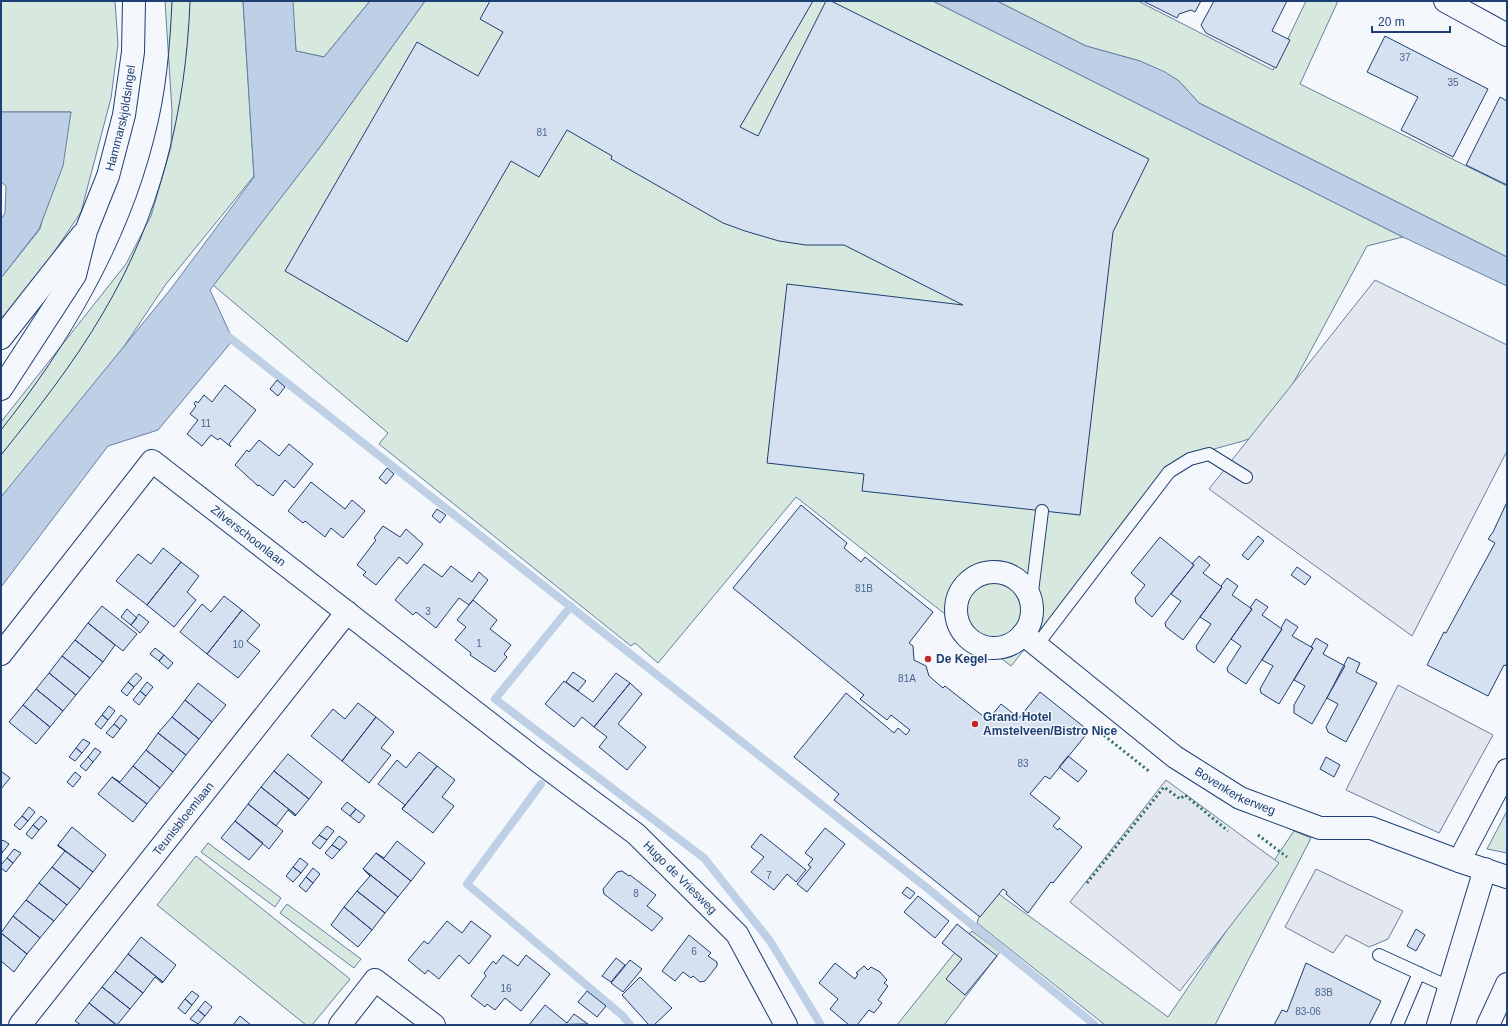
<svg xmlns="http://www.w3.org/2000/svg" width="1508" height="1026" viewBox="0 0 1508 1026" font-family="Arial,sans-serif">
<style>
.green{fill:#d7e8df;stroke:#687fa3}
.parking{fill:#e3e8f0;stroke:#687fa3}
.water{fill:#bed0e5;stroke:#687fa3}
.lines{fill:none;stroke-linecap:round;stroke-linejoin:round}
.stream{stroke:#bed0e5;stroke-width:8}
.building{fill:#d5e0f0;stroke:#1d3f73}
.lane-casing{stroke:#1d3f73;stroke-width:14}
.street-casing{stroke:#1d3f73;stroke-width:24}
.secondary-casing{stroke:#1d3f73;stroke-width:24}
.lane{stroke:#f4f7fb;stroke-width:12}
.street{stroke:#f4f7fb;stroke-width:22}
.secondary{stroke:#f4f7fb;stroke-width:22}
.tram{stroke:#1d3f73;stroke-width:1}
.hedge{stroke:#2c6c60;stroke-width:3;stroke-dasharray:2 3;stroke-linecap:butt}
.poi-dot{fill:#c62828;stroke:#f4f7fb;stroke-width:1.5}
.labels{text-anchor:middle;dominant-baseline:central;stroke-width:3;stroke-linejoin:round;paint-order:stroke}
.number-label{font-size:10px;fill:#4b6792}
.street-label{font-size:12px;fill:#1d3f73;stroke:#f4f7fb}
.poi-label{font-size:12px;font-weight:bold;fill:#1d3f73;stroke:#f4f7fb;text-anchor:start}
</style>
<rect width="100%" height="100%" fill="#f4f7fb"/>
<path class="green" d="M 1,1 L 115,1 L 118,44 L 111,98 L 81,212 L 23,298 L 1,324 L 1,278 L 40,229 L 71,112 L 1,112 Z
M 165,1 L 243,1 L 254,176 L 166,284 L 61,440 L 1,514 L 1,422 L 126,264 L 151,216 L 171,147 L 172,111 Z
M 292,1 L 370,1 L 324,57 L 296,51 Z
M 425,1 L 933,1 L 1403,237 L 1367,246 L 1267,432 L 1243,441 L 1178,459 L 1011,666 L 796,497 L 658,663 L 635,643 L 631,646 L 379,444 L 388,433 L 213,285 L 320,147 Z
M 997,1 L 1138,1 L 1273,70 L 1306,1 L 1338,1 L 1300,84 L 1507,186 L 1507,257 L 1199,103 L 1179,81 L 1140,61 L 1086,46 Z
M 1507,811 L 1507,853 L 1487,849 Z
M 1294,831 L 1311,838 L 1215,1025 L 1105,1025 L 977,923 L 981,911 L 996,892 L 1168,1017 Z
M 208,843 L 281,898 L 275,907 L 201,852 Z
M 196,856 L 350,979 L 312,1025 L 306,1025 L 157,905 Z
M 287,904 L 361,959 L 354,968 L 280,913 Z
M 972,931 L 1000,952 L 944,1025 L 897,1025 Z"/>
<path class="parking" d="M 1375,280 L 1507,345 L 1507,451 L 1412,636 L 1209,489 Z
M 1398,685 L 1493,735 L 1439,833 L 1346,790 Z
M 1166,780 L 1279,863 L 1180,991 L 1070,902 Z
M 1316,869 L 1403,911 L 1388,939 L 1369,947 L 1346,935 L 1333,953 L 1285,927 Z"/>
<path class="water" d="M 243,1 L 293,1 L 296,51 L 324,57 L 370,1 L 425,1 L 320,147 L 210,290 L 233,340 L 158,430 L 108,446 L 1,587 L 1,497 L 170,290 L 254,177 Z
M 933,1 L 997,1 L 1086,46 L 1140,61 L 1165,72 L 1179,81 L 1199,103 L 1507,257 L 1507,286 L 1403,237 Z
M 1,112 L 71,112 L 63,166 L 39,229 L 1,278 L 1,219 L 5,213 L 6,186 L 1,182 Z"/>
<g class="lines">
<path class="stream" d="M 225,334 L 922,884 L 1095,1025
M 571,606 L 495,699 L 704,858 L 770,941 L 821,1025
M 541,784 L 467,884 L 623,1016 L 630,1025"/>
</g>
<path class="building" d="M 490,1 L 813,1 L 740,127 L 758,136 L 826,1 L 831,1 L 1149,159 L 1113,232 L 1080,515 L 862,491 L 864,474 L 767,463 L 787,284 L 963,305 L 844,245 L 806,245 L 779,241 L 745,231 L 723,223 L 611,159 L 612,156 L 567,130 L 539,177 L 511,161 L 407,342 L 285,271 L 417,42 L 478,76 L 503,32 L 480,19 Z
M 1143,1 L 1201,1 L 1195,12 L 1191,10 L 1179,14 L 1177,18 Z
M 1214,1 L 1287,1 L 1272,31 L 1290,40 L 1276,68 L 1206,33 L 1201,25 Z
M 1385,36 L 1488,89 L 1453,157 L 1401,130 L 1418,97 L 1367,72 Z
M 1500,97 L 1507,101 L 1507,185 L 1466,165 Z
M 277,380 L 285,387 L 278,396 L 270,389 Z
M 225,385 L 256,410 L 229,444 L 231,447 L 220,438 L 218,440 L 211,435 L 202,446 L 187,434 L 198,420 L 190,414 L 196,406 L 194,404 L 196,401 L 198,403 L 204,395 L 212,402 Z
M 259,440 L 279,456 L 289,444 L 313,464 L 294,488 L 285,480 L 273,496 L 259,485 L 258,486 L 235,465 L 247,450 L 249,452 Z
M 387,468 L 394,474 L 386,484 L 379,478 Z
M 311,482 L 345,509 L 352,500 L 365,511 L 343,538 L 331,528 L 325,537 L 305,521 L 303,523 L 288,511 Z
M 1507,502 L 1507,663 L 1505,666 L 1504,665 L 1488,696 L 1427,665 L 1444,632 L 1446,633 L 1495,543 L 1488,539 L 1493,532 Z
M 801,505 L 847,543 L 844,548 L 861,562 L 865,557 L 933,612 L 909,643 L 913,646 L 914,660 L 926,666 L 929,676 L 943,688 L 945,686 L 988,720 L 1001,704 L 1019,718 L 1040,692 L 1089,731 L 1050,779 L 1045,776 L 1030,794 L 1060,818 L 1053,826 L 1058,830 L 1059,828 L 1082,847 L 1053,883 L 1051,882 L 1028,913 L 1006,894 L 1007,892 L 1003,889 L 980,917 L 834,800 L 839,794 L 794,757 L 846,693 L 894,733 L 898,728 L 906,735 L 910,730 L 891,715 L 887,720 L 860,699 L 864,695 L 733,588 Z
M 437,509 L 446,515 L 440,523 L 432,516 Z
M 383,526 L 400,537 L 406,529 L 423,544 L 407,564 L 399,557 L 376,585 L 363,575 L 366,572 L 357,565 L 376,540 L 374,538 Z
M 1258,536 L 1264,541 L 1248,560 L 1242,555 Z
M 1160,537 L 1194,565 L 1152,617 L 1136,603 L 1135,598 L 1145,585 L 1131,573 Z
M 163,548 L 181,562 L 147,605 L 116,581 L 138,554 L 151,564 Z
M 1199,556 L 1210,565 L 1203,573 L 1222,587 L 1183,640 L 1166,627 L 1165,623 L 1181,601 L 1171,594 L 1194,565 L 1192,564 Z
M 181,562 L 199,576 L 187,592 L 196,600 L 174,627 L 147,605 Z
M 424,564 L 442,577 L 451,566 L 472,582 L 479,572 L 488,580 L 469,605 L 459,598 L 436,628 L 416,612 L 413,615 L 395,600 Z
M 1297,567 L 1311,577 L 1305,585 L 1291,575 Z
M 1227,578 L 1238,586 L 1232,595 L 1252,609 L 1214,663 L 1197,650 L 1196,646 L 1211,624 L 1200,617 L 1222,587 L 1221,586 Z
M 224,596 L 242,610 L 207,654 L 180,632 L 202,604 L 211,612 Z
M 1256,599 L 1268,607 L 1262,615 L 1282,629 L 1246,684 L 1228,672 L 1227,668 L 1241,646 L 1231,639 L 1252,609 L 1250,608 Z
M 473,600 L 497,620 L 490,629 L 511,645 L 504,654 L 507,657 L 495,672 L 470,655 L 471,653 L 455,640 L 466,627 L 457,620 Z
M 102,606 L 137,634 L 123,651 L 88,623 Z
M 127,609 L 137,618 L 131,625 L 121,617 Z
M 242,610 L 260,625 L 247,641 L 260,651 L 238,678 L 207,654 Z
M 139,614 L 149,622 L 140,633 L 131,625 Z
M 1286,619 L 1298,627 L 1292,636 L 1313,648 L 1279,704 L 1261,693 L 1260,689 L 1273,666 L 1262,660 L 1282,629 L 1281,628 Z
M 88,623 L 115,645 L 103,662 L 75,640 Z
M 1316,638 L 1328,645 L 1323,654 L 1345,666 L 1312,724 L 1294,713 L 1294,705 L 1305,686 L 1294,680 L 1313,648 L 1311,647 Z
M 75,640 L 103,662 L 90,678 L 62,656 Z
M 155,648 L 164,655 L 159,661 L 150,654 Z
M 164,655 L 173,663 L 168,669 L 159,661 Z
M 62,656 L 90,678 L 76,695 L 49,673 Z
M 1348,657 L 1360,663 L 1356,672 L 1377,683 L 1346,742 L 1328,732 L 1326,727 L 1338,704 L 1327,698 Z
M 573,672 L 586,681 L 578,691 L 566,682 Z
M 49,673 L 76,695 L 63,711 L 36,689 Z
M 136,673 L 142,678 L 134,687 L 128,682 Z
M 616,673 L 630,683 L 594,727 L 582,717 L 574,727 L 545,704 L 564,681 L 593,702 Z
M 128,682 L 134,687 L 127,696 L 121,691 Z
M 147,682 L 153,687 L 146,696 L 140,691 Z
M 198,683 L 226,705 L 212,722 L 185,700 Z
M 630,683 L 642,694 L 618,724 L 646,747 L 627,770 L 599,747 L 607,737 L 594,727 Z
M 36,689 L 63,711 L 50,727 L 23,705 Z
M 140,691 L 146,696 L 139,705 L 133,700 Z
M 185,700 L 212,722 L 199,739 L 172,717 Z
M 358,703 L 376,717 L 342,761 L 311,736 L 333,709 L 345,719 Z
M 23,705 L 50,727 L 36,744 L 9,722 Z
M 109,706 L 115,711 L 108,720 L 102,715 Z
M 102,715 L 108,720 L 101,729 L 95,724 Z
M 121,715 L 127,720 L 120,729 L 114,724 Z
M 172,717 L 199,739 L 186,755 L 158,733 Z
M 376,717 L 394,732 L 381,748 L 391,755 L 369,783 L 342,761 Z
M 114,724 L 120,729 L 113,738 L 106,733 Z
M 158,733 L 186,755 L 173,772 L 146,750 Z
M 83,739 L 90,743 L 82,753 L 76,748 Z
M 76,748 L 82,753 L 75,761 L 69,757 Z
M 95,748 L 101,752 L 93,762 L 88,757 Z
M 146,750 L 173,772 L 160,788 L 133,766 Z
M 419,752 L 437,766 L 402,809 L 405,805 L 378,784 L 397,760 L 406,768 Z
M 288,754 L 322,782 L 309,799 L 274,771 Z
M 1068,756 L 1087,771 L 1078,782 L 1059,767 Z
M 88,757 L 93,762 L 86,771 L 80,766 Z
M 1326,757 L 1340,765 L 1334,777 L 1320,769 Z
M 133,766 L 160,788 L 147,804 L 112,777 L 120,782 Z
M 437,766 L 455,780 L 442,797 L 454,806 L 433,833 L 402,809 Z
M 1,771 L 10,778 L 1,789 Z
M 274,771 L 309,799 L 296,815 L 261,787 Z
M 75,772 L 81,777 L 73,787 L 67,782 Z
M 112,777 L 147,804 L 133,822 L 98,794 Z
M 261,787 L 296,815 L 295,816 L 288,810 L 276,826 L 248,804 Z
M 347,802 L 356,809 L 350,816 L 341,809 Z
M 248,804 L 283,831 L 269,849 L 235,821 Z
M 29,807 L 35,812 L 28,821 L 22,816 Z
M 356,809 L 365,816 L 359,823 L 350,816 Z
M 22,816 L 28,821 L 20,830 L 14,825 Z
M 41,816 L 47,821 L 39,830 L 33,825 Z
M 235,821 L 263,843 L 249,860 L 221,838 Z
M 33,825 L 39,830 L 32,839 L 26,834 Z
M 327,826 L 334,831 L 327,840 L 319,835 Z
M 72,827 L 106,855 L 93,872 L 58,845 Z
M 825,828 L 845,844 L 807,892 L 797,884 L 811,867 L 808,865 L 813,859 L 805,853 Z
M 761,834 L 806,870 L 796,882 L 787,874 L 774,890 L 751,872 L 764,857 L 751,847 Z
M 319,835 L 327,840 L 320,849 L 312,843 Z
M 339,836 L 347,842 L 340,850 L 332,845 Z
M 3,840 L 9,844 L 2,853 L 1,842 Z
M 397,841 L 425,863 L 411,881 L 376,853 L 384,858 Z
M 57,845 L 93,872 L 80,889 L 52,867 L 65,851 Z
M 332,845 L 340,850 L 332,859 L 325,853 Z
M 14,849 L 21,853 L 13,863 L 7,858 Z
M 376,853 L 411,881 L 398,897 L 363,869 Z
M 7,858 L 13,863 L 6,872 L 1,868 L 1,865 Z
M 300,858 L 308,864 L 301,873 L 293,867 Z
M 52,867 L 80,889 L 67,905 L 39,883 Z
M 293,867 L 301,873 L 293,882 L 286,876 Z
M 313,868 L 320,874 L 313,883 L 306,877 Z
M 363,869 L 398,897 L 385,913 L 357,891 L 370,876 Z
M 622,871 L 629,876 L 630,875 L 656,895 L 647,906 L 663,918 L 652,931 L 604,894 L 603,889 L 617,872 Z
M 306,877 L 313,883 L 306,892 L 299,886 Z
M 39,883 L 67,905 L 54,921 L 26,900 Z
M 907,887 L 915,893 L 910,899 L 902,893 Z
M 357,891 L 385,913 L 372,930 L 344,907 Z
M 918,896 L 949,921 L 935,938 L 904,912 Z
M 26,900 L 54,921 L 40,938 L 13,916 Z
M 344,907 L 372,930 L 358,947 L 331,925 Z
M 13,916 L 40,938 L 27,954 L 1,933 Z
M 447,921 L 462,933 L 471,921 L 491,936 L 469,964 L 459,955 L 439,979 L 428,970 L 425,974 L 408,960 L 424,941 L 428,944 Z
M 957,924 L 997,956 L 965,995 L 946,979 L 962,959 L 942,943 Z
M 1416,929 L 1425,935 L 1416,951 L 1407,946 Z
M 1,933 L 27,954 L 14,972 L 1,961 Z
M 689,935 L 711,953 L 708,956 L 717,962 L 717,966 L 705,981 L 700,982 L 693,976 L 691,978 L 683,972 L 675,981 L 662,971 Z
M 141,937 L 176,965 L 163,982 L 128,954 Z
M 128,954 L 163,982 L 162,983 L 155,977 L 143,993 L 115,971 Z
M 503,955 L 518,966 L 526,955 L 550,974 L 521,1011 L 505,998 L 495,1010 L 487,1004 L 485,1007 L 471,996 L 486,976 L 484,973 L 493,961 L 496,964 Z
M 616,958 L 625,965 L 611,982 L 602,976 Z
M 630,960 L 642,969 L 623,992 L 611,983 Z
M 835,963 L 855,979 L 858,974 L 856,973 L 864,966 L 868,970 L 871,967 L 880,972 L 887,980 L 884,983 L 888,986 L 878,1000 L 882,1003 L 874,1013 L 869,1010 L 857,1025 L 849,1025 L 830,1009 L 838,999 L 819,983 Z
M 1306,963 L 1381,1001 L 1369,1025 L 1274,1025 L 1282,1010 L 1287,1012 Z
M 115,971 L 143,993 L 130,1009 L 102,987 Z
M 640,977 L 672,1008 L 654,1025 L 649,1025 L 622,995 Z
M 102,987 L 130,1009 L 117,1025 L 89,1003 Z
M 192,991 L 199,996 L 192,1005 L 185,999 Z
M 587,991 L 606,1006 L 597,1017 L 578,1002 Z
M 185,999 L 192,1005 L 185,1014 L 178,1008 Z
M 205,1001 L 212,1007 L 205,1016 L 198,1010 Z
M 89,1003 L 116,1025 L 81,1025 L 75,1021 Z
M 545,1005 L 567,1023 L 574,1014 L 588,1024 L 529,1025 Z
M 198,1010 L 205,1016 L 198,1024 L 190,1019 Z
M 240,1016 L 251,1025 L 233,1025 Z"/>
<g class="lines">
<g class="lane-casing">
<path id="lane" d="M 1031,600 L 1042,511
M 1037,645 L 1169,472 L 1190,459 L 1209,454 L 1246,477
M 1379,955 L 1449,987
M 1397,1025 L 1419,973"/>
</g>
<g class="street-casing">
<g id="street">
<path d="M 1445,1 L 1507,35"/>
<circle cx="994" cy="610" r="38"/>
<path id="s1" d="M 1023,634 L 1175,757 L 1240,798 L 1320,828 L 1371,828 L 1459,861 L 1507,877"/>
<path id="s2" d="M 1,654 L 152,461 L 538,761 L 636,834 L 737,934 L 786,1025"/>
<path d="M 1459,861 L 1507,770"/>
<path id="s3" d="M 20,1025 L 347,612"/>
<path d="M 340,1025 L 375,980 L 434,1025"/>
<path d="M 1438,1025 L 1485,869"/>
</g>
</g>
<g class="secondary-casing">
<g id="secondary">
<path d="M 1,338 L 82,235"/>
<path id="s4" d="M 1,389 L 75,275 L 86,231 L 108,176 L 124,115 L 133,52 L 134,1"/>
<path d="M 1488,1025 L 1507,984"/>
</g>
</g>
<use href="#lane" class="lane"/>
<use href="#street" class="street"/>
<use href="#secondary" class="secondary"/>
<path class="tram" d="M 1,430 C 69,344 127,246 154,139 C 166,94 170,48 172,1
M 1,455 C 37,410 74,363 103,313 C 160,217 186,111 190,1"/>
<path class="hedge" d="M 1096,729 L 1150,772
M 1258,835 L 1287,857
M 1087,883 L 1164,787 L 1180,799 L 1185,795 L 1228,831"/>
</g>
<g class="poi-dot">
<circle cx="928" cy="659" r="4"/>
<circle cx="975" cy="724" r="4"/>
</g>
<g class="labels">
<g class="number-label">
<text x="1405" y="57">37</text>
<text x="1453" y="82">35</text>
<text x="542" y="132">81</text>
<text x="206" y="423">11</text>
<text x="864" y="588">81B</text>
<text x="428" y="611">3</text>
<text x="479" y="643">1</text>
<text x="238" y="644">10</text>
<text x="907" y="678">81A</text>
<text x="1023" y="763">83</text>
<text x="769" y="875">7</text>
<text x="636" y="893">8</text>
<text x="694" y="951">6</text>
<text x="506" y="988">16</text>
<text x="1324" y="992">83B</text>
<text x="1308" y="1011">83-06</text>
</g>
<g class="street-label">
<text stroke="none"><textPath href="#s4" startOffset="300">Hammarskjöldsingel</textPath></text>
<text stroke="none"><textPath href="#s2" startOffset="367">Zilverschoonlaan</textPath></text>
<text stroke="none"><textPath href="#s1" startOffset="265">Bovenkerkerweg</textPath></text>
<text stroke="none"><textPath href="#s3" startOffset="263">Teunisbloemlaan</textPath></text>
<text stroke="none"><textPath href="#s2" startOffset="918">Hugo de Vriesweg</textPath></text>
</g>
<g class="poi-label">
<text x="936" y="659">De Kegel</text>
<text x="983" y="717">Grand Hotel<tspan x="983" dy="14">Amstelveen/Bistro Nice</tspan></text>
</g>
</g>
<rect width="1508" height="1026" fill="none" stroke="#1d3f73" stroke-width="4"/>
<path d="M1372 26v6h78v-6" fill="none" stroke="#1d3f73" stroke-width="2"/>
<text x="1378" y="26" font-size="12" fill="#1d3f73" stroke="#f4f7fb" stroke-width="3" paint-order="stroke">20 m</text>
</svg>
